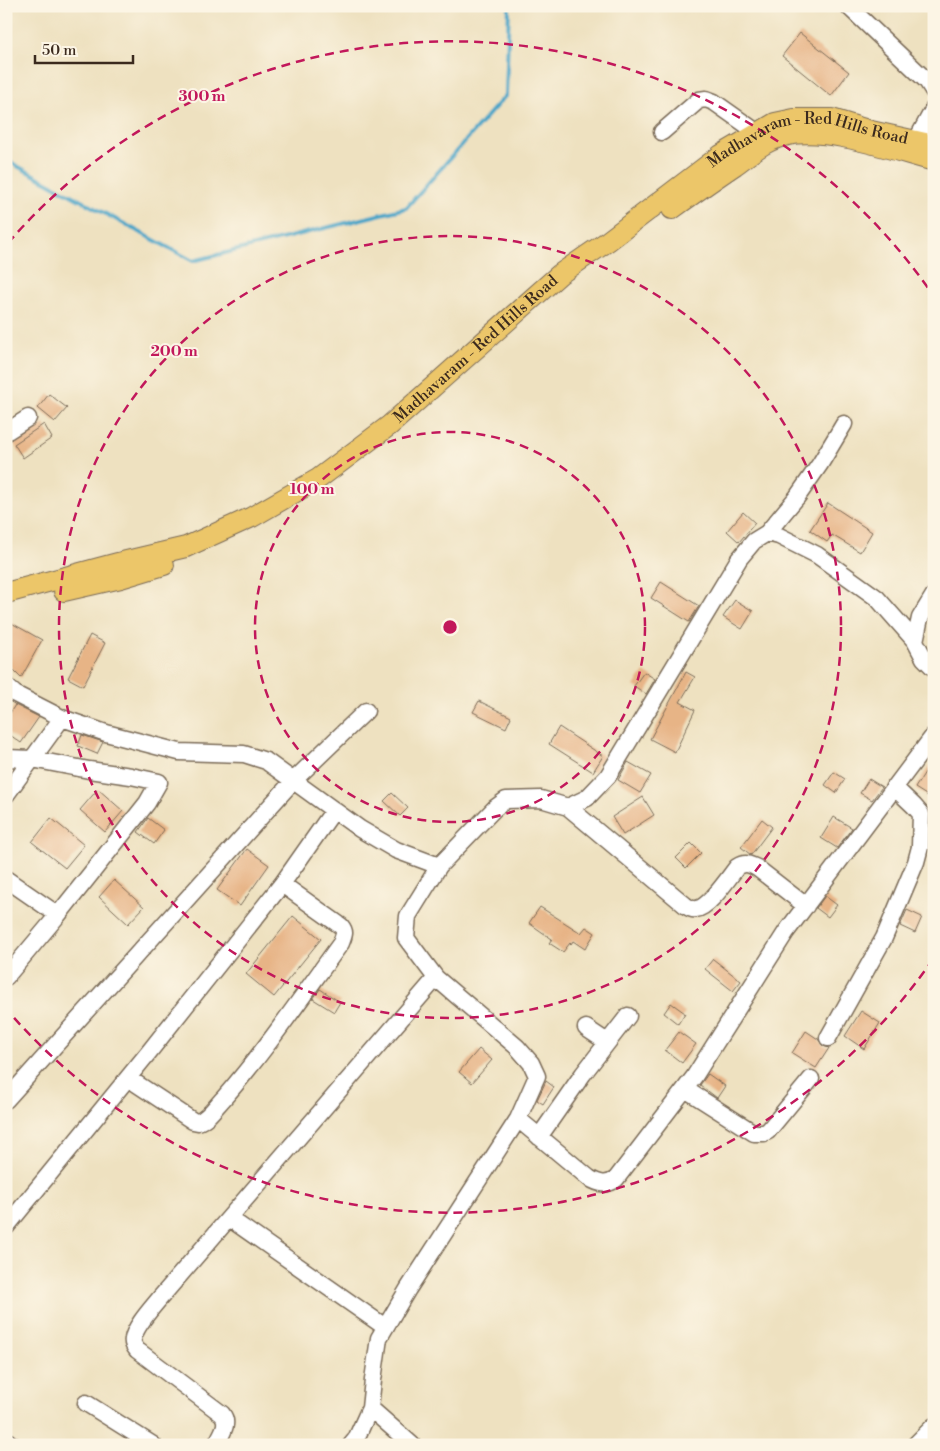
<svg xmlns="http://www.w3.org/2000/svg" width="940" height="1451" viewBox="0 0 940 1451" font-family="'Libre Bodoni',serif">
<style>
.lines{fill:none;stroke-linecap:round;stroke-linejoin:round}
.stream{stroke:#4aa5c8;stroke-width:4}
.building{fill:#e7b486}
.minor-casing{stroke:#7a6a57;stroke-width:19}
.major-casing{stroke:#7a6a57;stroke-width:22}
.minor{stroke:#fff;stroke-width:16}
.major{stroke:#ecc669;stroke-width:20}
.ring{fill:none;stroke:#c2185b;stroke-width:2.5;stroke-dasharray:9 6}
.labels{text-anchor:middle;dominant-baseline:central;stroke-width:4;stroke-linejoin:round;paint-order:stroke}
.street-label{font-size:16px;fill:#3b2a1e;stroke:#fcf5e5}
.centre{fill:#c2185b;stroke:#fcf5e5;stroke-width:2.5}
.ring-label{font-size:15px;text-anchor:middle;font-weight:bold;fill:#c2185b;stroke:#fcf5e5;stroke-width:4;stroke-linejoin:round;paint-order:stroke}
</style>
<rect width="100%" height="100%" fill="#fcf5e5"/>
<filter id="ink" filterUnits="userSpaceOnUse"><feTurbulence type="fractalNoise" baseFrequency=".02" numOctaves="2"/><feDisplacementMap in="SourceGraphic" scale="10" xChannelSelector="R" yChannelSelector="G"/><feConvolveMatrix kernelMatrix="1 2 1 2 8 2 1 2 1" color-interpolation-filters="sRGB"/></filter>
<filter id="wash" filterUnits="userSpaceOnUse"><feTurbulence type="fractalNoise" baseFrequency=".0096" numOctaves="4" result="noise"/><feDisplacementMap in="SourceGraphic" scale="20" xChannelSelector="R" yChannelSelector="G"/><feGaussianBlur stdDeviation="1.12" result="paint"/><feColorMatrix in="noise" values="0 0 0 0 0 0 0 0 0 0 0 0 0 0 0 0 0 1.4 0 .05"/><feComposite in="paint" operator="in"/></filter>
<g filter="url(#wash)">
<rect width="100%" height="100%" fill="#eee1c0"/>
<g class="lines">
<path class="stream" d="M 6,160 L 193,261 L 406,208 L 506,95 L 509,6"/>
</g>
<g id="blocks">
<path class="building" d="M 800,33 L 849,72 L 831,96 L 782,56 Z
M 49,394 L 67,408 L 55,422 L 38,408 Z
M 44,424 L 52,438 L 23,458 L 14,444 Z
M 828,503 L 872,532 L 860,552 L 832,535 L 827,542 L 810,530 Z
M 743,512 L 755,523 L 739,542 L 727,531 Z
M 661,582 L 699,606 L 689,622 L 651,598 Z
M 735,600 L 753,611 L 742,629 L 723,617 Z
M 6,620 L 42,640 L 21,678 L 6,663 Z
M 90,635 L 105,643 L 83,686 L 68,678 Z
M 644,672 L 655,679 L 646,694 L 634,686 Z
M 686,672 L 695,677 L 680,702 L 695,710 L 675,752 L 650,739 Z
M 479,701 L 511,717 L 506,728 L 473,712 Z
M 15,705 L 39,717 L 21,743 L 6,732 L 6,719 Z
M 559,727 L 603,756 L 593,772 L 549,744 Z
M 82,735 L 103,742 L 97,754 L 78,746 Z
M 934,758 L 934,800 L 915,788 Z
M 628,762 L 651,775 L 640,793 L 618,780 Z
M 834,772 L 845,779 L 836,793 L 825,785 Z
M 869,779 L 882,787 L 872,800 L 860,793 Z
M 98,789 L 123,811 L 105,832 L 80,810 Z
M 392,793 L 408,808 L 400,816 L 384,801 Z
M 643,797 L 654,815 L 623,835 L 612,817 Z
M 834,817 L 852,828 L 837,848 L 821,838 Z
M 51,818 L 84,845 L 65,868 L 32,842 Z
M 148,818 L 164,830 L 154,844 L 138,832 Z
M 762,819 L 772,827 L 751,855 L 741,847 Z
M 691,843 L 701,853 L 686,868 L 676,858 Z
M 247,849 L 269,865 L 240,906 L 217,890 Z
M 114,880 L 144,907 L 128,924 L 99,897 Z
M 825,896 L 837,905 L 828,917 L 816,908 Z
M 540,907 L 581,933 L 586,927 L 595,933 L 585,949 L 573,941 L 571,944 L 570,943 L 563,952 L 549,943 L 552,939 L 529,923 Z
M 907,910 L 922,917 L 915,933 L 900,926 Z
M 293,916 L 321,939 L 274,997 L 246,974 Z
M 713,959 L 741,981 L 733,991 L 705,969 Z
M 320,989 L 340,1002 L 334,1012 L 313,999 Z
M 671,1003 L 685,1013 L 678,1024 L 664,1013 Z
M 861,1011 L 880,1023 L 864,1049 L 845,1036 Z
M 806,1031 L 818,1039 L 823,1046 L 829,1048 L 816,1068 L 792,1053 Z
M 679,1032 L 696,1044 L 682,1063 L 665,1050 Z
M 479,1049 L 492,1060 L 472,1083 L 459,1072 Z
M 708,1074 L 725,1086 L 717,1098 L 700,1085 Z
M 546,1081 L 554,1087 L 543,1104 L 537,1100 Z"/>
</g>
</g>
<g filter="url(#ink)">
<use href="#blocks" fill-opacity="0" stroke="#7a6a57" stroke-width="1"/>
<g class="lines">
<g class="minor-casing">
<path id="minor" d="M 848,6 L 927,81 L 934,92
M 662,132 L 699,100 L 706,99 L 714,102 L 758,133
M 916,141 L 934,108
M 6,432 L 28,418
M 767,533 L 797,497 L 820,464 L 844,424
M 934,595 L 920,618 L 915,641 L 924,658 L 934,668
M 6,686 L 15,694 L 62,718 L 106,733 L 179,752 L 244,754 L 266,761 L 360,829 L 396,850 L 439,866
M 6,758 L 32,759 L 89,770 L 131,776 L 159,782 L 147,803 L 58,915 L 6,977
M 6,795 L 62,718
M 568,807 L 685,905 C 688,907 691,910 696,909 C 709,908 729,877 737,867 C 745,862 749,864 757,868 L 806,906
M 6,879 L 58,915
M 586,1028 L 607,1042
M 828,1038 L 884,938 L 916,862 L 920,847 L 921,814 L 914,806 L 894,787
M 128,1078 L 193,1121 L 198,1122 C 208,1119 216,1106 223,1099 C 266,1050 303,995 341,943 C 344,935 346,932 341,926 L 282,884
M 685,1089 L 754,1133 L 764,1133 L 768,1131 L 811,1079
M 6,1100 L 293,781 L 366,711
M 518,1119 L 589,1178 C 599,1184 607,1186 616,1179 L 694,1077 L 786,932 L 934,735
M 539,1137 L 583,1074 L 628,1016
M 229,1218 L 385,1327
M 6,1227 L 149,1052 L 282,884 L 334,810
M 86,1403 L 153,1445
M 370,1408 L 412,1445
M 6,1440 L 12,1445
M 216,1445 C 221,1434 230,1424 222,1414 L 137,1350 C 134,1346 132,1343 133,1339 C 135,1326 152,1308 160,1298 L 436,978
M 351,1445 L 356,1439 L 370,1408 L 373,1380 L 379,1338 L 408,1289 L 518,1119 L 537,1076 L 531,1063 L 517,1047 L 436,978 L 406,938 L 408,916 L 439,866 L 495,808 L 506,800 L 541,799 L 568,807 L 587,798 L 608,776 L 739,559 L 754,541 L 767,533 L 779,536 L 817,555 L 877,598 L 915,641
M 915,1445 L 934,1426"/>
</g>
<g class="major-casing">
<g id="major">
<path d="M 672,209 C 693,194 714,179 735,165 C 750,154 768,138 788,135 C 830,127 892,150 934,161"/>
<path d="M 64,591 L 121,578 L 164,565"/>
<path id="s1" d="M 6,593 L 118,563 L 186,547 L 252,517 L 318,479 L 390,425 L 560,274 L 608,241 L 721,155 L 775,123 L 794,119 L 832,119 L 871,131 L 934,145"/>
</g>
</g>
<use href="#minor" class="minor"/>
<use href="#major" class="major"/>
</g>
</g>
<g class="ring">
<circle cx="450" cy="627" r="195"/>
<circle cx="450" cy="627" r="391"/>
<path d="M933 959A586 586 0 0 1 8 1011M8 243A586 586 0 0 1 933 295"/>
</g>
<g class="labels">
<g class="street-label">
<text stroke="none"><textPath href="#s1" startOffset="944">Madhavaram - Red Hills Road</textPath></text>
<text stroke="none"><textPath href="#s1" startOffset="539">Madhavaram - Red Hills Road</textPath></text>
</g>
</g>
<circle cx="450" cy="627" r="8" class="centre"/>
<g class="ring-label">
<text x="202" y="101">300 m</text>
<text x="174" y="356">200 m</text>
<text x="312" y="494">100 m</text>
</g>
<rect width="940" height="1451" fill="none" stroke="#fcf5e5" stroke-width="25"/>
<path d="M35 55v8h98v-8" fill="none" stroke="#3b2a1e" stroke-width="2.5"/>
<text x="42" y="55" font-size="15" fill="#3b2a1e" stroke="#fcf5e5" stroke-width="4" paint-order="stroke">50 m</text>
</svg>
